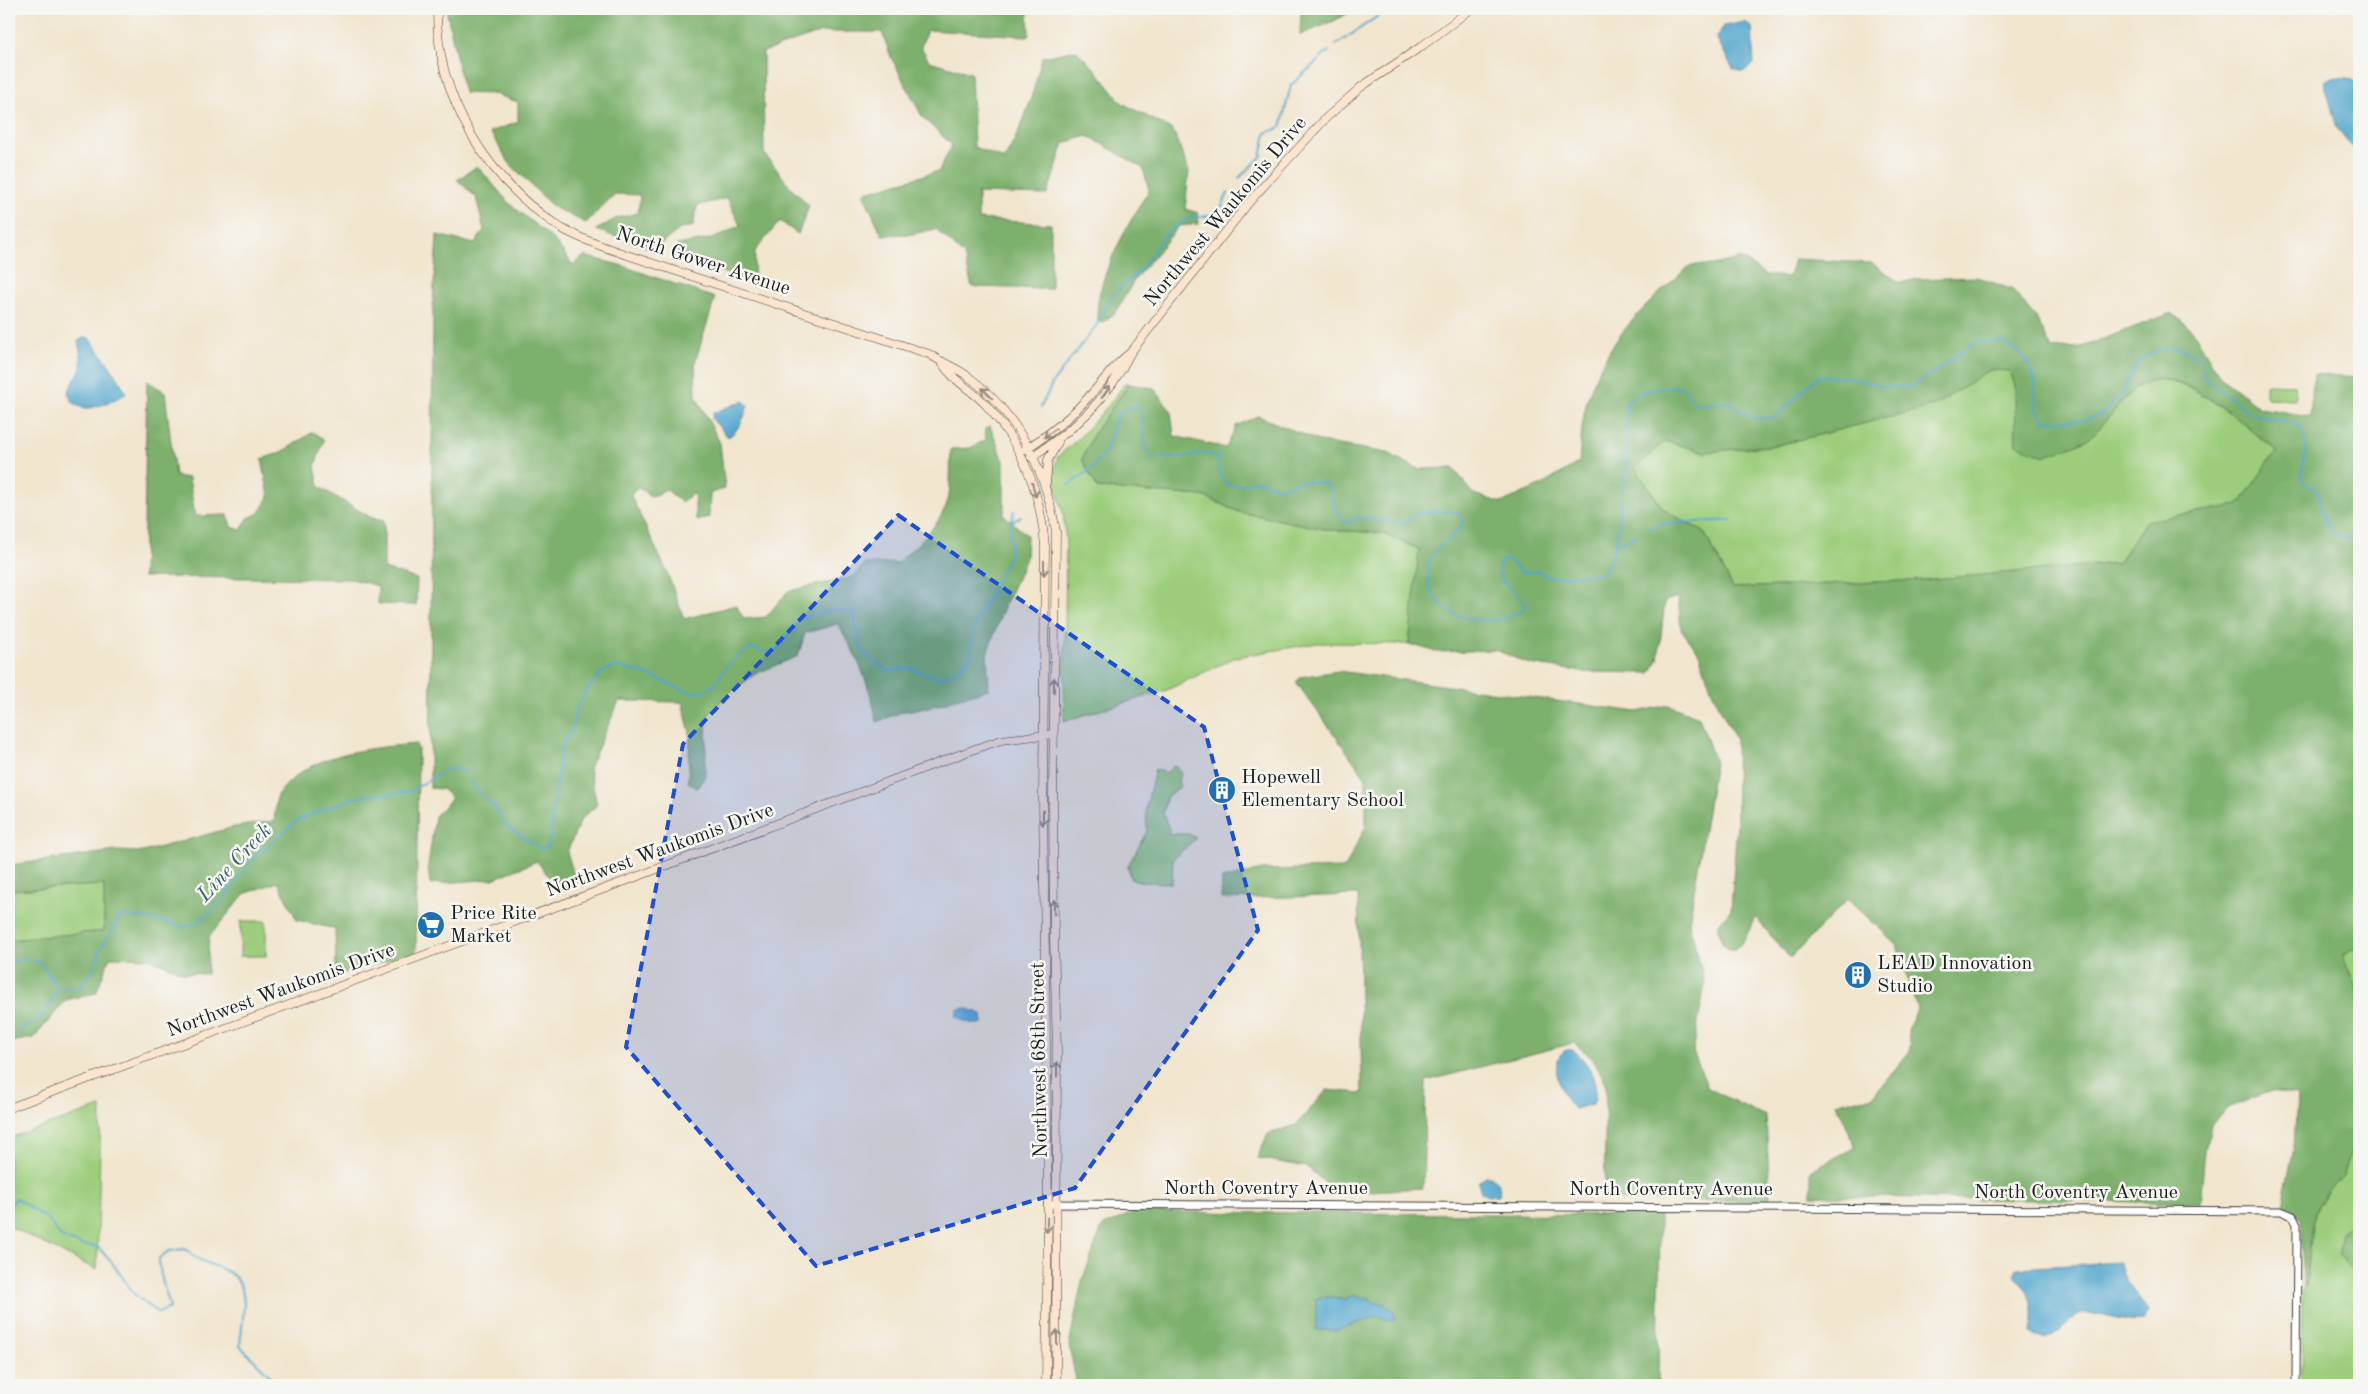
<svg xmlns="http://www.w3.org/2000/svg" width="2368" height="1394" viewBox="0 0 2368 1394" font-family="'Old Standard TT',serif">
<style>
.green{fill:#9ccd7c;stroke:#5c744c}
.forest{fill:#7db06c;stroke:#4c6644;fill-rule:evenodd}
.water{fill:#51a6cd;stroke:#366174}
.lines{fill:none;stroke-linecap:round;stroke-linejoin:round}
.stream{stroke:#51a6cd;stroke-width:2}
.tertiary-casing{stroke:#3c3a37;stroke-width:9}
.secondary-casing{stroke:#3c3a37;stroke-width:9}
.tertiary{stroke:#fff;stroke-width:7}
.secondary{stroke:#fce5cf;stroke-width:8}
.oneway{stroke:#978b7e}
.marked{fill:#1d4ed8;fill-opacity:0.2;stroke:#1d4ed8;stroke-width:4;stroke-dasharray:10 6;stroke-linejoin:round}
.labels{text-anchor:middle;dominant-baseline:central;stroke-width:5;stroke-linejoin:round;paint-order:stroke}
.street-label{font-size:20px;fill:#1c1c1c;stroke:#f6f6f2}
.poi-label{font-size:20px;fill:#1c1c1c;stroke:#f6f6f2;text-anchor:start}
.water-label{font-size:21px;font-style:italic;fill:#345a6c;stroke:#f6f6f2}
</style>
<rect width="100%" height="100%" fill="#f6f6f2"/>
<filter id="ink" filterUnits="userSpaceOnUse"><feTurbulence type="fractalNoise" baseFrequency=".02" numOctaves="2"/><feDisplacementMap in="SourceGraphic" scale="10" xChannelSelector="R" yChannelSelector="G"/><feConvolveMatrix kernelMatrix="1 2 1 2 8 2 1 2 1" color-interpolation-filters="sRGB"/></filter>
<filter id="wash" filterUnits="userSpaceOnUse"><feTurbulence type="fractalNoise" baseFrequency=".0096" numOctaves="4" result="noise"/><feDisplacementMap in="SourceGraphic" scale="20" xChannelSelector="R" yChannelSelector="G"/><feGaussianBlur stdDeviation="1.12" result="paint"/><feColorMatrix in="noise" values="0 0 0 0 0 0 0 0 0 0 0 0 0 0 0 0 0 1.4 0 .05"/><feComposite in="paint" operator="in"/></filter>
<g filter="url(#wash)">
<rect width="100%" height="100%" fill="#f1e5cd"/>
<path class="green" d="M 1989,370 L 2010,370 L 2015,386 L 2016,444 L 2089,437 L 2135,388 L 2159,378 L 2196,390 L 2236,417 L 2257,436 L 2277,450 L 2239,505 L 2146,521 L 2118,563 L 1924,580 L 1733,588 L 1704,532 L 1664,510 L 1634,467 L 1666,441 L 1705,452 L 1778,445 L 1933,406 Z
M 1126,382 L 1129,384 L 1082,459 L 1097,488 L 1203,496 L 1239,512 L 1330,530 L 1381,533 L 1420,550 L 1409,644 L 1317,643 L 1236,657 L 1167,690 L 1064,721 L 1066,542 L 1063,513 L 1053,475 L 1058,456 L 1077,440 L 1109,405 Z
M 2266,384 L 2295,385 L 2295,399 L 2266,398 Z
M 1173,766 L 1178,767 L 1181,775 L 1178,780 L 1180,787 L 1167,796 L 1163,813 L 1169,829 L 1169,834 L 1188,834 L 1196,838 L 1173,859 L 1172,883 L 1142,882 L 1130,878 L 1128,866 L 1147,831 L 1146,808 L 1155,769 L 1166,773 Z
M 104,885 L 104,931 L 9,940 L 9,890 Z
M 241,921 L 266,921 L 266,956 L 240,956 Z
M 2359,945 L 2359,995 L 2343,956 Z
M 101,1107 L 97,1270 L 9,1226 L 9,1138 Z
M 2351,1152 L 2359,1152 L 2359,1197 L 2356,1199 L 2353,1221 L 2340,1235 L 2354,1272 L 2359,1274 L 2359,1377 L 2331,1380 L 2318,1385 L 2302,1385 L 2303,1283 L 2306,1286 L 2312,1225 L 2317,1207 L 2327,1192 L 2343,1176 Z"/>
<path class="forest" d="M 446,9 L 1028,9 L 1029,36 L 927,30 L 921,47 L 929,61 L 971,73 L 974,147 L 1004,159 C 1025,124 1032,97 1042,57 L 1076,50 L 1094,68 L 1122,103 L 1173,130 L 1189,171 L 1185,209 L 1198,213 L 1199,224 L 1179,226 L 1135,279 L 1115,313 L 1103,322 L 1098,322 C 1091,286 1130,221 1149,190 L 1143,168 L 1088,136 L 1064,143 L 1047,195 L 978,193 L 978,219 L 1051,224 L 1051,289 L 972,287 L 964,255 L 936,229 L 912,234 L 882,235 L 863,193 L 939,171 L 952,145 L 923,118 L 891,57 L 882,32 L 821,32 L 763,52 L 764,153 L 788,184 L 809,206 L 798,234 L 780,221 L 755,251 L 754,284 L 678,255 L 677,245 L 715,238 L 740,225 L 727,198 L 697,206 L 693,226 L 680,229 L 653,250 L 596,230 L 617,218 L 638,213 L 640,195 L 615,194 L 586,223 L 553,207 L 510,164 L 490,132 L 518,122 L 518,102 L 494,94 L 464,93 Z
M 1301,9 L 1356,9 L 1332,22 L 1300,35 Z
M 477,166 L 509,203 L 555,241 L 573,265 L 584,256 L 620,265 L 715,298 L 695,362 L 696,396 L 720,443 L 725,489 L 710,493 L 709,517 L 696,520 L 694,493 L 681,502 L 667,490 L 651,497 L 639,488 L 630,494 L 667,572 L 684,619 L 736,605 L 744,619 L 766,617 L 788,591 L 853,577 L 865,564 L 897,563 C 917,544 943,524 949,496 C 951,481 950,464 951,449 L 970,448 L 986,440 L 985,429 L 990,426 L 1004,461 L 1004,515 L 1027,535 L 1026,558 L 1002,612 L 987,654 L 989,689 L 931,707 L 904,711 L 877,722 C 869,682 858,658 838,624 L 805,633 L 798,656 L 755,674 L 726,696 L 707,718 L 705,777 L 697,788 L 688,782 L 690,732 L 682,702 L 619,701 L 589,768 L 597,805 L 581,819 L 567,852 L 577,885 L 558,889 L 537,861 L 493,879 L 430,884 L 428,866 L 435,816 L 452,798 L 442,789 L 430,788 L 433,303 L 437,235 L 475,244 L 484,230 L 476,197 L 457,180 Z
M 1741,258 L 1766,275 L 1789,277 L 1794,259 L 1872,263 L 1900,283 L 1917,279 L 1977,277 L 2013,290 L 2036,318 L 2052,349 L 2082,347 L 2172,313 L 2193,331 L 2220,377 L 2260,408 L 2310,416 L 2314,374 L 2359,377 L 2359,945 L 2343,956 L 2359,995 L 2359,1152 L 2351,1152 L 2343,1176 L 2327,1192 L 2317,1207 L 2312,1225 L 2306,1287 L 2303,1283 L 2302,1221 L 2288,1206 L 2282,1205 L 2294,1148 L 2297,1095 L 2268,1092 L 2228,1108 L 2210,1125 L 2205,1151 L 2200,1203 L 1811,1196 L 1811,1170 L 1856,1147 L 1836,1103 L 1872,1097 L 1910,1051 L 1908,1030 L 1917,1009 L 1897,945 L 1848,899 L 1790,958 L 1755,917 C 1751,925 1748,935 1742,942 C 1728,961 1717,938 1719,924 L 1731,909 L 1737,823 L 1736,740 L 1712,692 L 1699,653 L 1681,629 L 1678,597 L 1665,601 L 1658,660 L 1650,673 L 1584,672 L 1529,664 L 1496,650 L 1437,652 L 1409,644 L 1419,549 L 1381,533 L 1330,530 L 1239,512 L 1203,496 L 1097,488 L 1082,459 L 1094,433 L 1129,384 L 1154,388 L 1171,411 L 1174,436 L 1226,448 L 1236,426 L 1258,416 L 1321,442 L 1388,453 L 1418,469 L 1453,468 L 1474,494 L 1501,503 L 1544,484 L 1579,462 C 1581,441 1582,417 1588,397 C 1608,337 1645,305 1691,265 L 1714,265 ZM 1989,370 L 2010,371 L 2015,386 L 2016,444 L 2044,456 C 2058,450 2078,446 2090,437 C 2106,424 2118,403 2134,389 C 2174,354 2245,428 2277,450 L 2239,505 L 2146,521 L 2118,563 L 1924,580 L 1733,588 L 1704,532 L 1664,510 L 1635,468 L 1665,441 L 1705,452 L 1778,445 L 1934,406 Z
M 147,381 L 165,392 L 175,476 L 189,478 L 195,516 L 228,515 L 231,527 L 241,530 L 248,518 L 259,513 L 269,497 L 262,459 L 282,452 L 313,432 L 324,440 L 315,466 L 319,487 L 372,518 L 384,520 L 384,569 L 417,579 L 416,605 L 378,604 L 378,586 L 352,579 L 143,577 Z
M 1338,671 L 1637,712 L 1669,705 L 1699,717 L 1715,762 L 1689,923 L 1705,983 L 1693,1052 L 1708,1088 L 1754,1111 L 1766,1115 L 1770,1201 L 1604,1199 L 1606,1083 L 1592,1058 L 1574,1043 L 1426,1081 L 1423,1188 L 1337,1193 L 1307,1167 L 1257,1158 L 1268,1134 L 1296,1125 L 1327,1090 L 1362,1093 L 1358,895 L 1221,899 L 1222,879 L 1262,870 L 1345,868 L 1366,826 L 1366,778 L 1296,682 L 1301,677 Z
M 416,744 L 418,749 L 416,953 L 336,975 L 335,929 L 297,920 L 278,882 L 244,894 L 209,937 L 207,974 L 184,973 L 149,958 L 110,957 L 96,993 L 66,1000 L 34,1038 L 9,1042 L 9,940 L 104,931 L 104,885 L 9,890 L 9,865 L 116,851 L 143,852 L 234,827 L 274,821 L 277,795 C 285,787 293,777 303,771 C 334,751 379,747 416,744 Z
M 1134,1212 L 1660,1215 L 1658,1385 L 1077,1385 L 1069,1345 L 1082,1281 L 1102,1227 Z
M 2353,1221 L 2359,1228 L 2359,1274 L 2354,1272 L 2339,1255 L 2340,1235 Z"/>
<path class="water" d="M 1745,22 L 1752,27 L 1754,64 L 1743,72 L 1733,69 L 1716,37 L 1724,26 Z
M 2332,77 L 2348,78 L 2359,84 L 2359,155 L 2337,128 L 2324,81 Z
M 83,338 L 89,338 C 96,346 125,386 126,394 C 109,402 76,422 68,392 L 81,368 L 81,356 L 78,341 Z
M 743,401 L 748,405 C 745,417 738,432 728,437 L 712,419 L 713,413 Z
M 966,1008 L 982,1014 L 983,1022 L 980,1024 C 971,1024 962,1022 956,1016 L 958,1009 Z
M 1566,1050 L 1573,1050 C 1589,1062 1601,1085 1593,1104 L 1574,1109 C 1562,1097 1546,1061 1566,1050 Z
M 1486,1176 L 1491,1176 C 1498,1182 1501,1186 1499,1195 L 1488,1196 L 1481,1192 L 1478,1182 Z
M 2120,1262 C 2125,1290 2137,1290 2148,1312 L 2143,1321 C 2122,1324 2102,1312 2080,1313 C 2067,1321 2047,1354 2031,1332 C 2036,1306 2033,1294 2014,1275 L 2017,1268 Z
M 1353,1295 L 1360,1298 L 1368,1297 L 1375,1303 L 1382,1303 L 1394,1311 L 1395,1319 L 1388,1320 L 1378,1316 L 1336,1330 L 1316,1330 L 1316,1298 L 1333,1297 L 1343,1300 Z"/>
<g class="lines">
<path class="stream" d="M 1336,45 L 1388,9
M 1239,178 L 1261,157 L 1266,133 L 1281,127 L 1291,85 L 1329,51
M 1041,407 L 1053,382 L 1096,326 L 1114,295 L 1142,268 L 1165,235 L 1189,218 L 1218,215 L 1228,193
M 1069,485 C 1082,476 1099,465 1106,450 C 1115,432 1111,406 1137,407 L 1142,411 L 1145,448 L 1152,457 L 1175,458 L 1206,453 L 1218,457 L 1219,473 L 1228,485 L 1241,485 L 1258,480 L 1280,488 L 1300,481 L 1322,483 L 1331,488 C 1333,503 1334,514 1348,523 L 1358,518 L 1405,523 C 1423,508 1435,511 1457,512 L 1463,521 C 1458,542 1429,541 1428,572 C 1425,614 1478,629 1510,616 C 1517,613 1522,612 1526,606 C 1519,591 1489,582 1502,560 L 1509,560 L 1522,573 L 1536,571 L 1551,577 L 1602,574 C 1619,554 1618,524 1621,500
M 1622,493 L 1627,458 L 1626,403 C 1641,388 1661,389 1682,386 L 1694,403 L 1707,405 L 1728,402 L 1743,413 L 1757,419 L 1774,418 L 1818,376 L 1849,377 L 1886,387 L 1912,387 L 1976,342 L 2004,342 L 2021,354 L 2031,368 L 2035,384 L 2036,408 L 2045,421 L 2087,420 L 2102,413 L 2121,396 L 2128,379 L 2138,361 L 2161,349 L 2180,348 L 2201,358 L 2204,378 L 2252,414 L 2299,425 C 2315,452 2297,461 2303,482 L 2318,491 C 2323,517 2325,542 2359,538
M 1011,523 L 1021,516
M 1649,529 L 1661,524 L 1732,520
M 1616,544 L 1637,535
M 470,780 L 479,793 L 494,806 L 506,826 L 541,849 L 547,847 L 550,837 L 561,746 L 572,730 L 576,710 L 586,691 L 601,673 L 616,666 L 649,675 L 688,692 L 701,692 L 713,686 L 732,659 L 750,648 L 768,652 L 777,650 C 783,643 786,634 792,626 C 802,613 837,608 852,612 C 857,623 857,639 861,647 C 867,658 879,665 889,671 L 908,668 L 939,678 L 959,670 L 970,657 L 976,622 L 1010,554 L 1010,530 L 1014,511
M 9,963 L 26,958 L 41,963 L 58,989 L 79,988 L 93,970 L 101,948 L 121,915 L 167,922 L 182,927 L 196,924 L 220,903 L 253,859 L 299,819 L 357,797 L 409,792 L 446,770 L 457,768 L 468,775
M 9,1033 C 40,1024 43,1016 58,989
M 9,1215 L 11,1205 L 16,1198 L 47,1219 L 62,1238 L 82,1245 L 98,1247 L 113,1264 L 134,1294 L 158,1313 L 170,1308 C 166,1290 159,1277 159,1258 L 169,1251 L 185,1249 C 201,1264 209,1262 226,1271 C 254,1284 241,1323 240,1346 L 279,1385"/>
</g>
</g>
<g filter="url(#ink)">
<g class="lines">
<g class="tertiary-casing">
<path id="tertiary" d="M 1048,1204 L 2281,1211 L 2293,1216 L 2297,1224 L 2296,1385"/>
</g>
<g class="secondary-casing">
<path id="secondary" d="M 437,9 C 436,97 487,181 561,228 C 580,239 601,246 621,253 L 929,354 C 942,363 956,367 969,377 C 1019,415 1045,470 1056,531 L 1053,799 L 1054,937 L 1057,1052 L 1056,1385
M 942,363 C 953,381 971,389 986,405 C 1023,446 1040,490 1045,546 L 1043,799 L 1048,1204 L 1046,1385
M 1025,449 C 1051,434 1073,415 1093,392 C 1105,379 1115,364 1130,353
M 1031,457 C 1076,429 1107,400 1131,352 L 1250,201 L 1326,118 L 1361,87 L 1422,46 L 1471,9
M 1046,483 L 1048,460 L 1058,442
M 9,1108 L 628,880 L 972,750 L 1001,740 L 1054,734"/>
</g>
<use href="#tertiary" class="tertiary"/>
<use href="#secondary" class="secondary"/>
</g>
<defs><path id="oneway-shaft" d="M-6 0H5M1.5-3L5.5 0L1.5 3" fill="none" stroke-width="1.6" stroke-linecap="round" stroke-linejoin="round" transform="scale(1.25)"/></defs>
<g class="oneway">
<use href="#oneway-shaft" transform="translate(1106 392) rotate(-54)"/>
<use href="#oneway-shaft" transform="translate(987 393) rotate(-135)"/>
<use href="#oneway-shaft" transform="translate(1050 433) rotate(143)"/>
<use href="#oneway-shaft" transform="translate(1034 490) rotate(75)"/>
<use href="#oneway-shaft" transform="translate(1044 568) rotate(90)"/>
<use href="#oneway-shaft" transform="translate(1054 685) rotate(-89)"/>
<use href="#oneway-shaft" transform="translate(1043 818) rotate(90)"/>
<use href="#oneway-shaft" transform="translate(1054 907) rotate(-90)"/>
<use href="#oneway-shaft" transform="translate(1057 1069) rotate(-90)"/>
<use href="#oneway-shaft" transform="translate(1047 1225) rotate(91)"/>
<use href="#oneway-shaft" transform="translate(1057 1337) rotate(-90)"/>
</g>
</g>
<path class="marked" d="M 898,515 L 1204,727 L 1258,930 L 1075,1188 L 816,1266 L 626,1047 L 683,744 Z"/>
<defs>
<g id="building-disc" transform="scale(1.4375)"><circle r="9.5" fill="#1f6fb2" stroke="#f6f6f2"/><path d="M-4-6H4V6H1V3H-1V6H-4ZM-2.5-4.3h1.7v1.8h-1.7ZM.8-4.3h1.7v1.8H.8ZM-2.5-1h1.7V.8h-1.7ZM.8-1h1.7V.8H.8Z" fill="#fff"/></g>
<g id="supermarket-disc" transform="scale(1.4375)"><circle r="9.5" fill="#1f6fb2" stroke="#f6f6f2"/><path d="M-6-5.5h2.5l.6 2H6L4.5 2H-2.5L-4.4-4H-6ZM-1.5 3.2a1.3 1.3 0 1 0 .1 0ZM3 3.2a1.3 1.3 0 1 0 .1 0Z" fill="#fff"/></g>
</defs>
<g fill-rule="evenodd">
<use href="#building-disc" x="1222" y="790"/>
<use href="#supermarket-disc" x="431" y="925"/>
<use href="#building-disc" x="1858" y="975"/>
</g>
<g class="labels">
<g class="street-label">
<text transform="translate(1226 212) rotate(-50)">Northwest Waukomis Drive</text>
<text transform="translate(703 262) rotate(18)">North Gower Avenue</text>
<text transform="translate(660 851) rotate(-20)">Northwest Waukomis Drive</text>
<text transform="translate(281 991) rotate(-20)">Northwest Waukomis Drive</text>
<text transform="translate(1040 1060) rotate(-91)">Northwest 68th Street</text>
<text x="1266" y="1189">North Coventry Avenue</text>
<text x="1671" y="1190">North Coventry Avenue</text>
<text x="2076" y="1193">North Coventry Avenue</text>
</g>
<g class="poi-label">
<text x="1241" y="778">Hopewell<tspan x="1241" dy="23">Elementary School</tspan></text>
<text x="450" y="914">Price Rite<tspan x="450" dy="23">Market</tspan></text>
<text x="1877" y="964">LEAD Innovation<tspan x="1877" dy="23">Studio</tspan></text>
</g>
<g class="water-label">
<text transform="translate(235 863) rotate(-47)">Line Creek</text>
</g>
</g>
<rect width="2368" height="1394" fill="none" stroke="#f6f6f2" stroke-width="30"/>
</svg>
